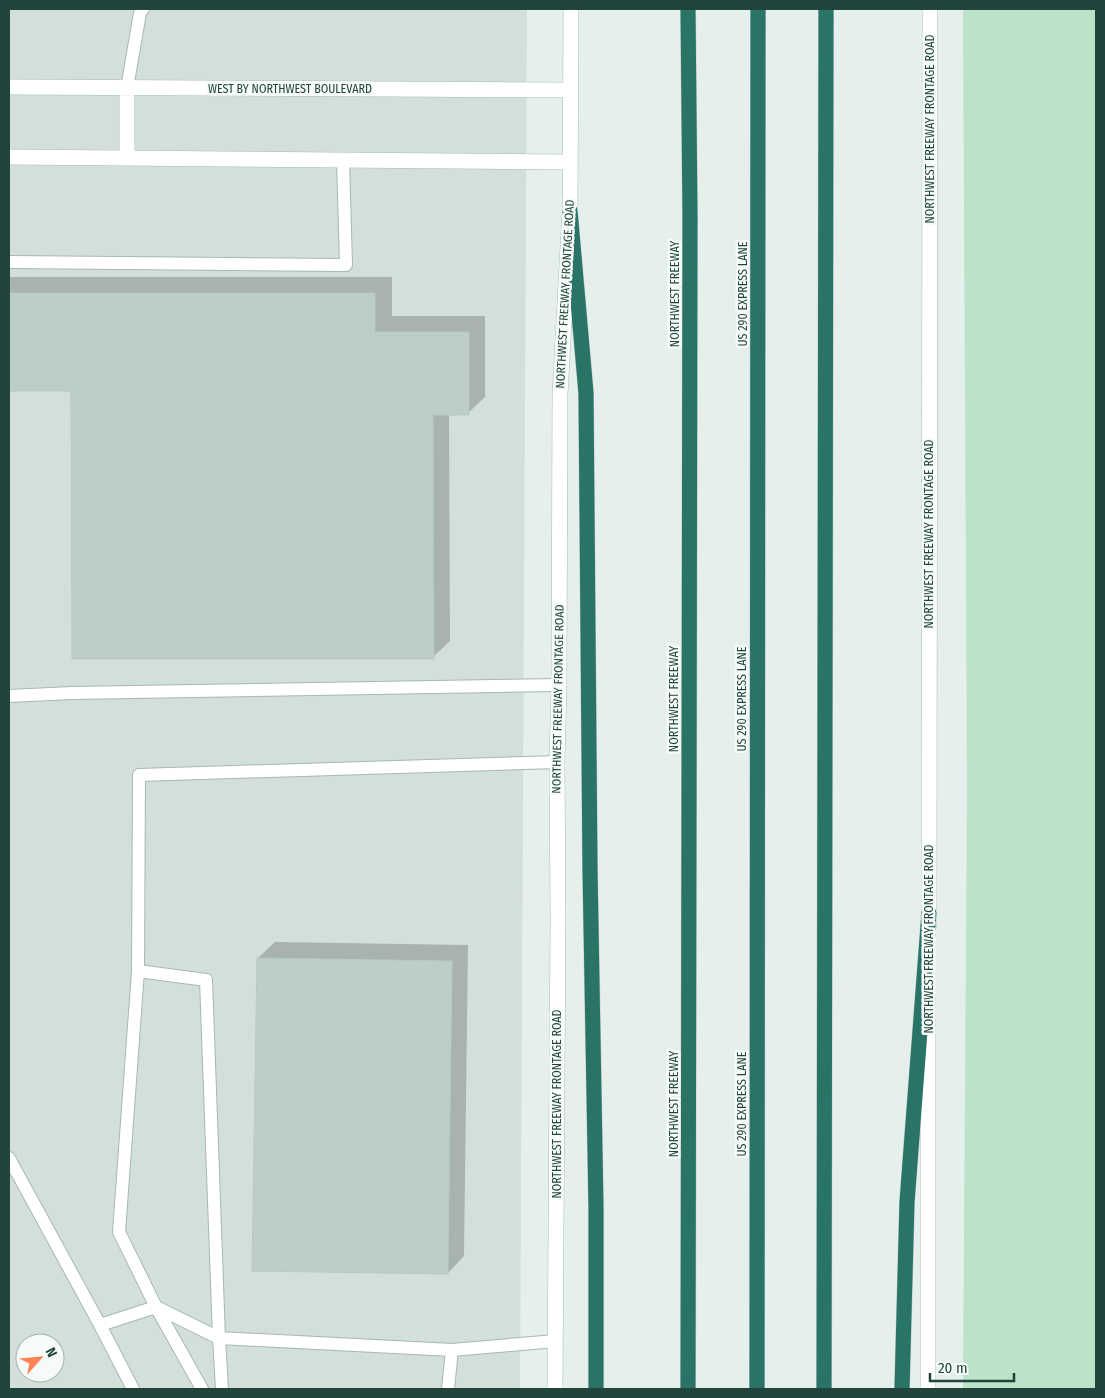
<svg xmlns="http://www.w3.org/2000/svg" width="1105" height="1398" viewBox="0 0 1105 1398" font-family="'Fira Sans Condensed',sans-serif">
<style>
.built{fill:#d3e0da;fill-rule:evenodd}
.green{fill:#bce2c7}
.shadow{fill:#0003}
.building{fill:#bccec7;stroke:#b6cac2}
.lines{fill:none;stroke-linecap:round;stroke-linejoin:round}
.lane-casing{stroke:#a6b8b3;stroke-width:14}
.secondary-casing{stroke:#a2bcb4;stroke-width:16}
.highway-casing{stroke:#c1cbc8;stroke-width:16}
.lane{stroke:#fff;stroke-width:12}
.secondary{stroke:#fff;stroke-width:15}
.highway{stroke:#2a7467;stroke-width:15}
.labels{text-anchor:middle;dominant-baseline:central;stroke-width:5;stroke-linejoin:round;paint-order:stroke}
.street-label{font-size:12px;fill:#21443c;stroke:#f6fbf9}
</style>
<rect width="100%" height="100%" fill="#e5efeb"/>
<path class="built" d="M 9,9 L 527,9 L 520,1389 L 9,1389 ZM 25,1343 L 55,1343 L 55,1373 L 25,1373 Z"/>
<path class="green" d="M 963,9 L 1096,9 L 1096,1389 L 963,1389 L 967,789 Z"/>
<path class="shadow" d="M 9,277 L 392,277 L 392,316 L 485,316 L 485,397 L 468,413 L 449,413 L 450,641 L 433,657 L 72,390 L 9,390 Z
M 275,942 L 468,945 L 464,1256 L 448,1273 L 258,958 Z"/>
<path class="building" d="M 9,293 L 375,293 L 375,332 L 469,332 L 469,415 L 433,415 L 434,659 L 72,659 L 71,391 L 9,391 Z
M 257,958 L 452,961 L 448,1274 L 252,1271 Z"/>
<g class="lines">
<g class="lane-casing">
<path id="lane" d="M 127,88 L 140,13 L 143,9
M 9,262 L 346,265 L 343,160
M 9,696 L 72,693 L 559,685
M 138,971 L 206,980 L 219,1338 L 222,1389
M 9,1158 L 100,1325 L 133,1389
M 100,1325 L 156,1307 L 219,1338 L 452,1350 L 555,1341
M 202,1389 L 156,1307 L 119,1232 L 138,971 L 139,775 L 557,762
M 448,1389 L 452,1350"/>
</g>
<g class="secondary-casing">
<path id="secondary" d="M 9,87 L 570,90
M 127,88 L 127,157
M 9,157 L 570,162
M 929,925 L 930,9
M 555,1389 L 558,919 L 557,762 L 559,685 L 560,395 L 570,211 L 571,9
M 928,1389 L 928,1000"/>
</g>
<g class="highway-casing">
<path id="highway" d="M 688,9 L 690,217 L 688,1389
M 570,211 L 586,393 L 590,869 L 596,1207 L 596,1389
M 757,1389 L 758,9
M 824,1389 L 826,9
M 902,1389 L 907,1202 L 929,913"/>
</g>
<use href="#lane" class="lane"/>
<use href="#secondary" class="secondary"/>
<use href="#highway" class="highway"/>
</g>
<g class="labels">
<g class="street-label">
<text x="290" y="89">WEST BY NORTHWEST BOULEVARD</text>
<text transform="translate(930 129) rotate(-90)">NORTHWEST FREEWAY FRONTAGE ROAD</text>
<text transform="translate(565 294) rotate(-87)">NORTHWEST FREEWAY FRONTAGE ROAD</text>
<text transform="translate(675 294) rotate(-90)">NORTHWEST FREEWAY</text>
<text transform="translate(743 294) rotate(-90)">US 290 EXPRESS LANE</text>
<text transform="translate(929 534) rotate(-90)">NORTHWEST FREEWAY FRONTAGE ROAD</text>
<text transform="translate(558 699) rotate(-89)">NORTHWEST FREEWAY FRONTAGE ROAD</text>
<text transform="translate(674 699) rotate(-90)">NORTHWEST FREEWAY</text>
<text transform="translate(742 699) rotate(-90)">US 290 EXPRESS LANE</text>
<text transform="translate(929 939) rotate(-90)">NORTHWEST FREEWAY FRONTAGE ROAD</text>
<text transform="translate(557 1104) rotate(-90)">NORTHWEST FREEWAY FRONTAGE ROAD</text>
<text transform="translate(674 1104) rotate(-90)">NORTHWEST FREEWAY</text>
<text transform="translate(742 1104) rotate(-90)">US 290 EXPRESS LANE</text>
</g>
</g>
<rect width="1105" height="1398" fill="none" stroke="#21443c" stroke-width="20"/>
<g transform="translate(40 1358) rotate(63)"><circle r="24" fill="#f6fbf9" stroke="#a1b2ad"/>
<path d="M0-4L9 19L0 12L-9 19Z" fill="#ff8353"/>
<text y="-8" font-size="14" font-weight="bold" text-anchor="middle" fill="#21443c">N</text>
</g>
<path d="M930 1373v8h84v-8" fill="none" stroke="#21443c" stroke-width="2.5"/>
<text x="938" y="1373" font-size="15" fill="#21443c" stroke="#f6fbf9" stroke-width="4" paint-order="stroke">20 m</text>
</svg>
